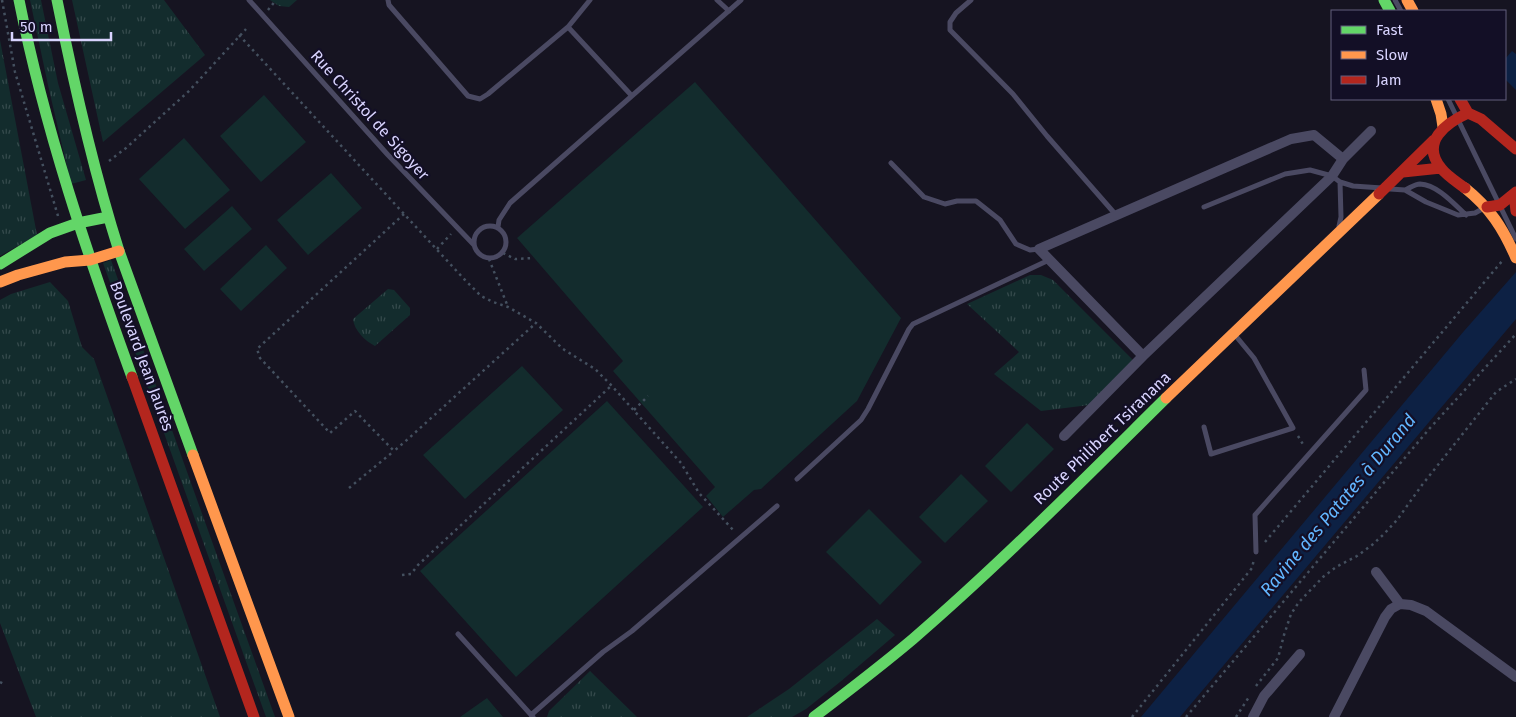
<svg xmlns="http://www.w3.org/2000/svg" width="1516" height="717" viewBox="0 0 1516 717" font-family="'Fira Sans',sans-serif">
<style>
.grass{fill:url(#grass-tufts)}
.pitch{fill:#132c2d}
.water{fill:#0d2144}
.lines{fill:none;stroke-linecap:round;stroke-linejoin:round}
.path{stroke:#44505f;stroke-width:2.5;stroke-dasharray:2.5 4;stroke-linecap:butt}
.lane{stroke:#4a4962;stroke-width:5}
.street{stroke:#4a4962;stroke-width:10}
.fast{stroke:#63d668;stroke-width:11}
.slow{stroke:#ff974d;stroke-width:11}
.jam{stroke:#b3261e;stroke-width:11}
.labels{text-anchor:middle;dominant-baseline:central;stroke-width:4.5;stroke-linejoin:round;paint-order:stroke}
.street-label{font-size:16px;fill:#d9d4ff;stroke:#130f26}
.water-label{font-size:18px;font-style:italic;fill:#62b6ff;stroke:#130f26}
</style>
<defs>
<pattern id="grass-tufts" width="24" height="20" patternUnits="userSpaceOnUse" patternTransform="scale(1.25)"><rect width="24" height="20" fill="#132c2d"/><path d="M3 7l-1-3M5 7V3M7 7l1-3M15 17l-1-3M17 17v-4M19 17l1-3" fill="none" stroke="#354a4c"/></pattern>
</defs>
<rect width="100%" height="100%" fill="#161421"/>
<path class="grass" d="M 30,0 L 41,0 L 58,83 L 86,180 L 71,184 L 48,85 Z
M 72,0 L 164,0 L 205,55 L 103,142 Z
M 270,0 L 297,0 L 289,7 L 279,6 Z
M 0,40 L 37,235 L 0,256 Z
M 111,260 L 275,717 L 266,717 L 103,263 Z
M 1030,275 L 1041,275 L 1053,280 L 1134,361 L 1089,405 L 1041,411 L 994,374 L 1019,352 L 967,304 Z
M 50,282 L 68,301 L 82,347 L 94,359 L 220,717 L 36,717 L 0,623 L 0,300 L 11,294 Z
M 388,289 L 394,290 L 410,308 L 410,315 L 375,346 C 365,341 354,330 353,319 Z
M 877,619 L 895,635 L 840,682 L 806,709 L 792,717 L 747,717 L 789,689 Z
M 590,671 L 637,717 L 547,717 L 549,711 Z"/>
<path class="pitch" d="M 695,82 L 901,318 L 857,401 L 761,489 L 754,490 L 723,517 L 706,496 L 715,487 L 613,371 L 623,361 L 517,238 Z
M 264,95 L 306,142 L 261,182 L 220,136 Z
M 184,138 L 230,190 L 185,229 L 139,179 Z
M 331,173 L 362,208 L 308,255 L 277,220 Z
M 232,206 L 252,229 L 204,271 L 184,249 Z
M 266,245 L 287,268 L 241,311 L 220,289 Z
M 522,366 L 563,410 L 465,499 L 423,455 Z
M 607,401 L 703,507 L 516,677 L 420,571 Z
M 1027,423 L 1054,449 L 1011,492 L 985,466 Z
M 961,474 L 988,501 L 945,543 L 919,517 Z
M 869,509 L 922,562 L 880,605 L 826,552 Z
M 487,698 L 503,717 L 460,717 Z"/>
<path class="water" d="M 1512,51 L 1516,54 L 1516,90 L 1505,79 L 1505,59 Z
M 1516,272 L 1516,319 L 1180,717 L 1141,717 L 1464,331 Z"/>
<g class="lines">
<path class="path" d="M 2,0 L 15,72 L 58,216
M 268,10 L 276,0
M 239,35 L 464,279 L 481,296 L 493,302 L 508,307 L 536,323 L 563,349 L 595,369 L 611,385 L 681,463 L 699,493 L 735,532
M 109,161 L 126,148 L 189,91 L 246,29
M 404,214 L 257,349 L 260,358 L 330,433 L 355,411 L 394,451 L 408,439 L 536,323
M 437,249 L 451,234
M 503,253 L 515,259 L 534,258
M 489,259 L 508,307
M 634,410 L 648,396
M 1298,436 L 1304,446
M 349,488 L 394,451
M 1265,542 L 1503,260
M 402,575 L 411,574 L 418,565 L 611,386
M 0,682 L 4,684
M 1256,686 L 1278,658 L 1284,635 L 1291,614 L 1299,602 L 1323,577 L 1336,567 L 1357,556 L 1372,545 L 1384,534 L 1397,520 L 1422,485 L 1496,392 L 1516,379
M 1132,717 L 1252,568 L 1254,559
M 1186,717 L 1430,428 L 1516,334
M 1236,717 L 1249,697"/>
<path class="lane" d="M 249,0 L 388,155 L 474,245
M 388,0 L 389,5 L 468,96 L 480,99 L 488,94 L 568,27 L 632,96
M 717,0 L 729,11
M 971,0 L 956,13 L 950,22 L 950,30 L 1013,94 L 1047,136 L 1116,215
M 1395,0 L 1401,11
M 568,27 L 590,0
M 1448,99 L 1516,239
M 891,163 L 924,197 L 945,204 L 957,201 L 976,201 L 1000,220 L 1016,244 L 1030,250 L 1039,249
M 1390,189 L 1405,190 L 1426,202 L 1458,215 L 1475,213 L 1484,208
M 1405,190 C 1410,188 1415,184 1420,184 C 1438,185 1454,204 1466,215
M 1204,207 L 1285,174 L 1310,170 L 1332,176 L 1340,182 L 1353,186 L 1382,188
M474 242a16 16 0 1 1 32 0a16 16 0 1 1-32 0Z
M 1339,226 L 1341,217 L 1340,182
M 498,227 L 499,220 L 510,203 L 741,0
M 1204,427 L 1211,454 L 1293,428 L 1254,358 L 1235,335
M 797,479 L 861,420 L 868,409 L 909,329 L 913,324 L 1049,260
M 1256,552 L 1255,515 L 1366,390 L 1364,370
M 458,634 L 533,717
M 531,715 L 603,652 L 632,631 L 777,506"/>
<path class="street" d="M 1143,356 L 1039,249 L 1291,139 L 1314,135 L 1343,159
M 1064,436 L 1143,356 L 1332,176 L 1343,159 L 1371,131
M 1376,572 L 1400,604
M 1253,717 L 1264,696 L 1300,654
M 1334,717 L 1385,617 L 1391,609 L 1400,604 L 1411,605 L 1426,611 L 1516,677"/>
<path class="fast" d="M 19,0 C 45,130 87,253 132,377
M 57,0 C 74,85 93,169 119,251 L 193,455
M 1384,0 L 1390,11
M 0,264 L 50,233 L 78,223 L 108,217
M 814,717 C 847,692 881,666 913,639 C 1001,563 1083,480 1166,398"/>
<path class="slow" d="M 1407,0 L 1413,11
M 1436,99 L 1441,114 L 1443,127
M 1465,188 C 1490,208 1503,228 1516,258
M 0,282 L 18,275 L 65,262 L 90,260 L 119,251
M 1166,398 L 1379,194
M 193,455 L 289,717"/>
<path class="jam" d="M 1460,99 L 1468,113
M 1403,172 L 1441,168
M 1465,188 C 1457,182 1447,176 1441,168 C 1420,142 1446,123 1468,113 L 1481,119 L 1516,149
M 1379,194 L 1434,140
M 1514,194 L 1516,211
M 1487,207 L 1500,205 L 1516,192
M 132,377 L 254,717"/>
</g>
<g class="labels">
<g class="street-label">
<text transform="translate(370 115) rotate(48)">Rue Christol de Sigoyer</text>
<text transform="translate(142 356) rotate(70)">Boulevard Jean Jaurès</text>
<text transform="translate(1102 438) rotate(-44)">Route Philibert Tsiranana</text>
</g>
<g class="water-label">
<text transform="translate(1338 505) rotate(-50)">Ravine des Patates à Durand</text>
</g>
</g>
<rect x="1331" y="10" width="175" height="90" fill="#130f26" stroke="#625e7d"/>
<rect x="1341" y="26" width="25" height="8" fill="#63d668" stroke="#625e7d"/>
<text x="1376" y="35" font-size="15" fill="#d9d4ff">Fast</text>
<rect x="1341" y="51" width="25" height="8" fill="#ff974d" stroke="#625e7d"/>
<text x="1376" y="60" font-size="15" fill="#d9d4ff">Slow</text>
<rect x="1341" y="76" width="25" height="8" fill="#b3261e" stroke="#625e7d"/>
<text x="1376" y="85" font-size="15" fill="#d9d4ff">Jam</text>
<path d="M12 32v8h99v-8" fill="none" stroke="#d9d4ff" stroke-width="2.5"/>
<text x="20" y="32" font-size="15" fill="#d9d4ff" stroke="#130f26" stroke-width="4" paint-order="stroke">50 m</text>
</svg>
